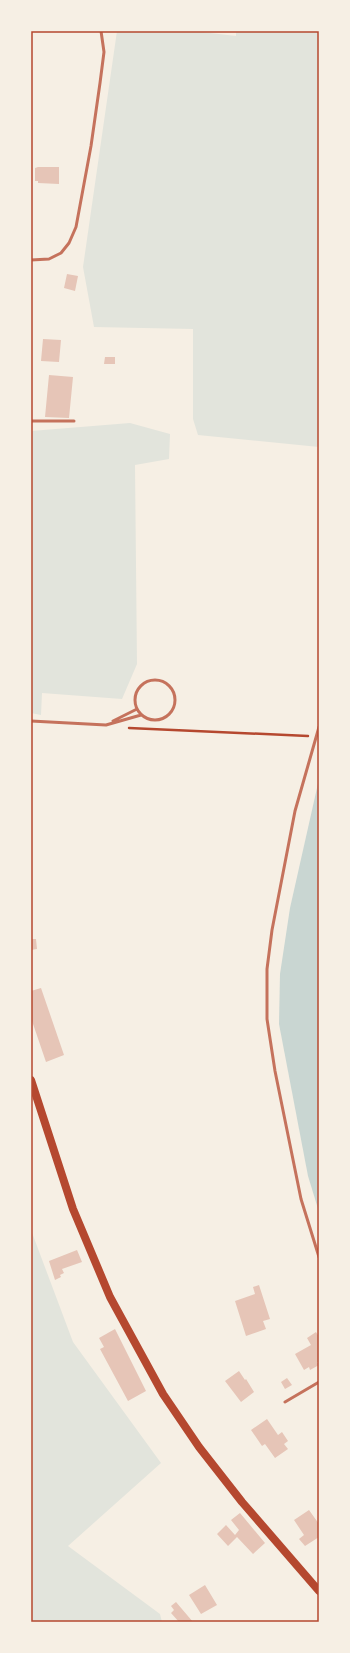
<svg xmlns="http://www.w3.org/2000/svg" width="350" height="1653" viewBox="0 0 350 1653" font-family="Lato,sans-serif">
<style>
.green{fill:#e2e4dc}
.water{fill:#c9d6d2}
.building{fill:#e6c5b7}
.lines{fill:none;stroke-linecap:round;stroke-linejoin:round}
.path{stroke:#b5482f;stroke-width:2.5}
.service{stroke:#c5725c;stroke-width:3}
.secondary{stroke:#b5482f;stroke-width:8}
.neatline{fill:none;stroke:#b5482f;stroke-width:1.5}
</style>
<rect width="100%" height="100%" fill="#f6efe4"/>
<path class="green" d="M 117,31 L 193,31 L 236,36 L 236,31 L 319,31 L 319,447 L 198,435 L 193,419 L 193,329 L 94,327 L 83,267 Z
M 130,423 L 170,434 L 169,459 L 135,465 L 137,664 L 122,699 L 42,693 L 41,715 L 31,713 L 31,431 Z
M 31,1230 L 73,1342 L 161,1463 L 68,1546 L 160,1614 L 162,1622 L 31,1622 Z"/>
<path class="water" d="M 319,779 L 319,1212 L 308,1176 L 279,1024 L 280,974 L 290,908 Z"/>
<path class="building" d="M 38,167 L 59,167 L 59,184 L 38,183 L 38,181 L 35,181 L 35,168 Z
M 67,274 L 78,276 L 75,291 L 64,288 Z
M 43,339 L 61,340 L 59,362 L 41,361 Z
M 105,357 L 115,357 L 115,364 L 104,364 Z
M 49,375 L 73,377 L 69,418 L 45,417 Z
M 31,939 L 36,939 L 37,949 L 31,950 Z
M 41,988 L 64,1055 L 46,1062 L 31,1018 L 31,991 Z
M 77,1250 L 82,1262 L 62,1269 L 64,1273 L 60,1275 L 61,1277 L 55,1280 L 49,1261 Z
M 259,1285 L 270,1319 L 263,1321 L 266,1329 L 246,1336 L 235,1301 L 255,1294 L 253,1287 Z
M 115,1329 L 146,1391 L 128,1401 L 100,1349 L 104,1347 L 99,1338 Z
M 316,1332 L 319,1337 L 319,1362 L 317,1362 L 319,1365 L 310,1370 L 309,1367 L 304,1370 L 295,1354 L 311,1345 L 307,1338 Z
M 239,1371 L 245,1380 L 246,1379 L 254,1392 L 241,1402 L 225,1381 Z
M 287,1378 L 292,1385 L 285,1389 L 281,1382 Z
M 267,1419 L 278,1435 L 282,1432 L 288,1441 L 284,1444 L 288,1449 L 275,1458 L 265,1444 L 262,1446 L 251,1430 Z
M 309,1510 L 319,1524 L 319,1537 L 305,1546 L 299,1539 L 304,1535 L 294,1520 Z
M 240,1513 L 265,1543 L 253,1554 L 237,1537 L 228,1546 L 217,1534 L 226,1525 L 235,1535 L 239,1530 L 231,1520 Z
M 205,1585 L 217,1605 L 201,1614 L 189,1595 Z
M 176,1602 L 193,1622 L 179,1622 L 171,1613 L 174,1610 L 171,1606 Z"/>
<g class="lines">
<path class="path" d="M 129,728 L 308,736"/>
<path class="service" d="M 31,260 L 49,259 L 61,253 L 69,243 L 76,227 L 91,146 L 100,83 L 104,52 L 101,31
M 31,421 L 74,421
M135 700a20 20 0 1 1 40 0a20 20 0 1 1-40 0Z
M 31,721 L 106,725 L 141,715
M 113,721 L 137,709
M 319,727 L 295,811 L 272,930 L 267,969 L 267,1019 L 275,1071 L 301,1199 L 319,1257
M 285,1402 L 319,1382"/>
<path class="secondary" d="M 31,1080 L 73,1209 L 110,1297 L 163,1394 L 199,1447 L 242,1502 L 319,1591"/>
</g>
<rect width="350" height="1653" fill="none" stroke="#f6efe4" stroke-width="64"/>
<rect x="32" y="32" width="286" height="1589" class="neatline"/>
</svg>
